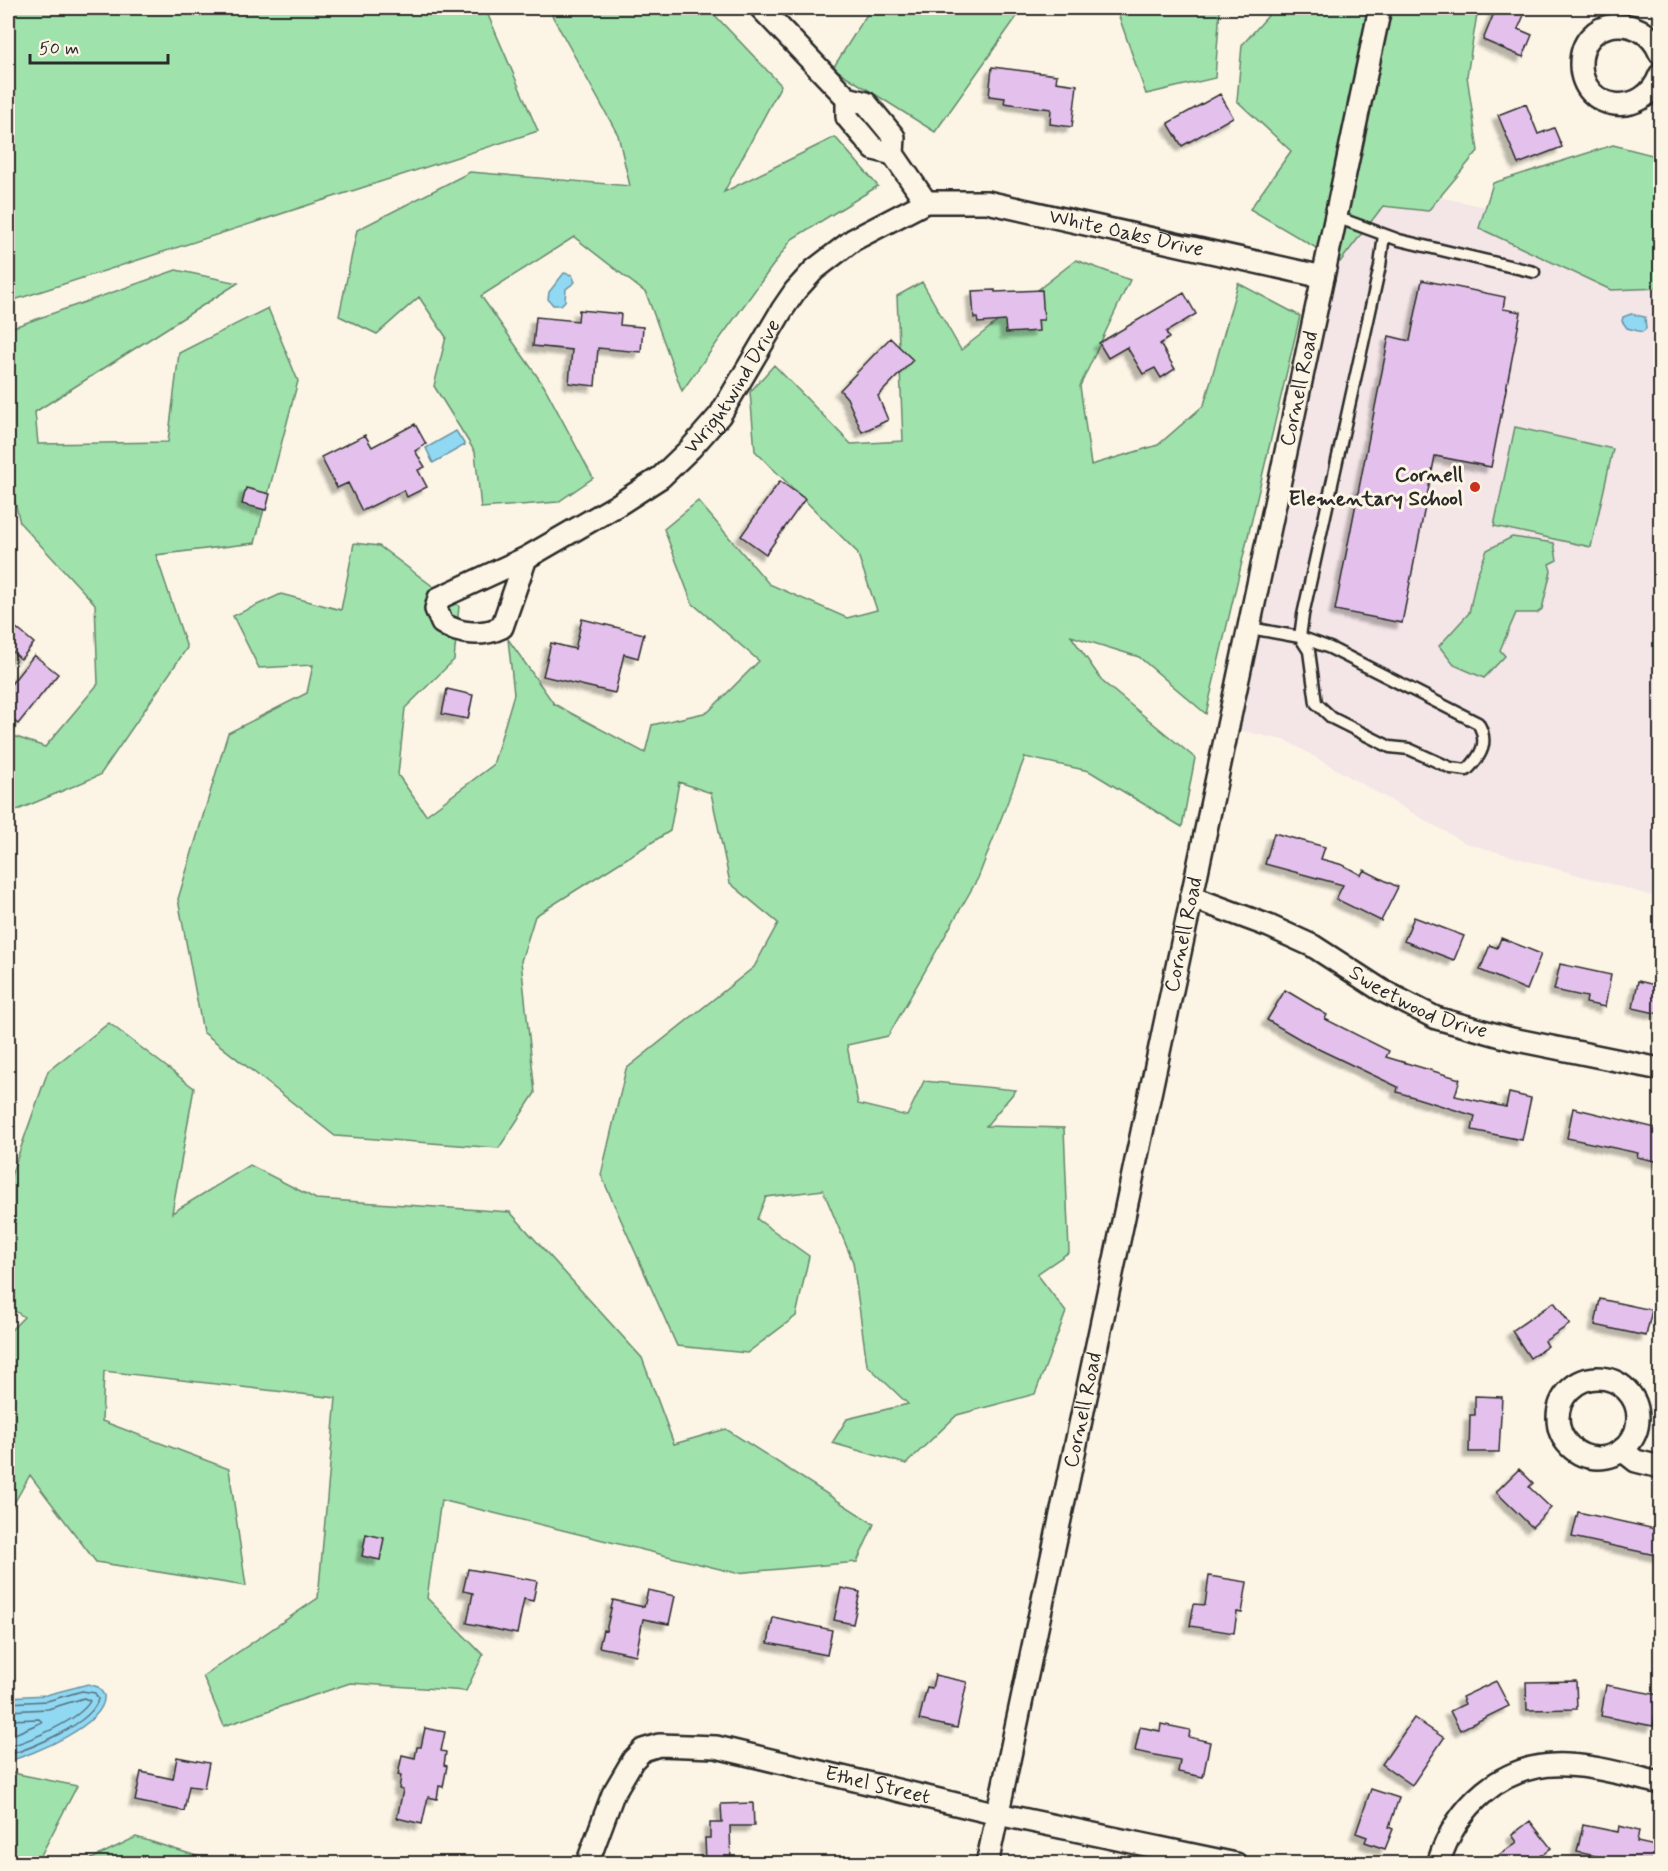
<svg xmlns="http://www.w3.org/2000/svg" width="1668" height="1871" viewBox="0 0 1668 1871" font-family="Mynerve,sans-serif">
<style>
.built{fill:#f4e5e7}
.green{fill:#a0e2ac;stroke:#66866c;stroke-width:1.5}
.water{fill:#91d8f3;stroke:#6893a3;stroke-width:1.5}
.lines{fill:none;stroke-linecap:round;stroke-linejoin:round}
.shore{stroke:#54707b;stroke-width:1.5}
.building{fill:#e3c1ec;stroke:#2b2b2b;stroke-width:1.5;filter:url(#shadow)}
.service-casing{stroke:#2b2b2b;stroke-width:15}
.minor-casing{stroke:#2b2b2b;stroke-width:26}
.service{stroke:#fcf5e5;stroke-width:10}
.minor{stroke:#fcf5e5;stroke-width:21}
.poi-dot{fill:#c8321e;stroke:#fcf5e5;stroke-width:2}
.labels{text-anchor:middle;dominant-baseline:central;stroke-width:6;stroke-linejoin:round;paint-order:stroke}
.street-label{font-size:21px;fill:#2b2b2b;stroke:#fcf5e5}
.poi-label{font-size:21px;font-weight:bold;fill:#2b2b2b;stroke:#fcf5e5;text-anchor:end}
</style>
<defs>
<filter id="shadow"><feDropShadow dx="-5.5" dy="5.5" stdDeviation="1.5" flood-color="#0004"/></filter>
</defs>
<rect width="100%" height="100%" fill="#fcf5e5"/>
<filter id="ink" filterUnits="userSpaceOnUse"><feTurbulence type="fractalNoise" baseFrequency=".0167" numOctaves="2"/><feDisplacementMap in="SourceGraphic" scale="12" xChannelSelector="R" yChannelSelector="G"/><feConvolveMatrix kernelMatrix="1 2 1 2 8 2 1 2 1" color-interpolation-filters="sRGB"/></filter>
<g filter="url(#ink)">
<path class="built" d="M 1355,179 L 1660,244 L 1660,898 L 1465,843 L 1287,741 L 1239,730 Z"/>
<path class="green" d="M 8,8 L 485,8 L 538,131 L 8,302 Z
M 548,8 L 708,8 L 781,85 L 724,192 L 835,137 L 878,186 L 792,239 L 682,391 L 646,293 L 574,237 L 481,296 L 544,386 L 593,478 L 558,502 L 481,508 L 475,452 L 434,386 L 446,337 L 419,297 L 377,334 L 339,316 L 357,230 L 470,172 L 630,186 L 618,135 Z
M 871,8 L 1023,8 L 935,132 L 833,68 Z
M 1116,8 L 1220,8 L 1215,78 L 1146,94 Z
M 1275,8 L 1478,8 L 1467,76 L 1478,151 L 1428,211 L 1383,206 L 1340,262 L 1250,209 L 1291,151 L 1237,101 L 1242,45 Z
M 1613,145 L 1660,157 L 1660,288 L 1611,290 L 1479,228 L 1493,183 Z
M 1076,260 L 1130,280 L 1080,386 L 1091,465 L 1158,445 L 1204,405 L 1238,283 L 1300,316 L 1206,714 L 1139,657 L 1071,636 L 1103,682 L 1195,758 L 1182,827 L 1089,771 L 1025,757 L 978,878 L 888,1036 L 847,1045 L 858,1104 L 907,1116 L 924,1081 L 1016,1090 L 986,1126 L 1064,1128 L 1069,1252 L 1037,1274 L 1066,1312 L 1035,1394 L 957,1415 L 906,1464 L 832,1443 L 847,1419 L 908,1404 L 867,1365 L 853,1262 L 823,1190 L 766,1197 L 757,1219 L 809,1256 L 796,1316 L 747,1353 L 677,1346 L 601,1175 L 626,1069 L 754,967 L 778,923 L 730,883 L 711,793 L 679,782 L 670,831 L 535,916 L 521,961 L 535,1093 L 499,1148 L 335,1136 L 203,1032 L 178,899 L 228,733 L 307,693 L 313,665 L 259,668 L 233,616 L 281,594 L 341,610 L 354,543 L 379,546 L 459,606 L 454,660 L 405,708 L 398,775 L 426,815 L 493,765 L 514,694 L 508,639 L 554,704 L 645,753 L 652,725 L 708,712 L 759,661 L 692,603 L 664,529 L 698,501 L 769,584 L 847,618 L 877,610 L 857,552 L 755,451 L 750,392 L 774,365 L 851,444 L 903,441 L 897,296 L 922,282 L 961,350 Z
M 176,270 L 238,283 L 35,412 L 38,444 L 168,442 L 179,353 L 268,308 L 298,381 L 255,543 L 156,555 L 187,648 L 100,775 L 8,814 L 8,734 L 45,747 L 98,684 L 95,604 L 20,523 L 8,472 L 8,329 Z
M 1515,427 L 1613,449 L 1591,547 L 1494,526 Z
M 1512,537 L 1554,543 L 1557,560 L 1549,564 L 1551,571 L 1542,609 L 1537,613 L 1516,613 L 1500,650 L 1505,656 L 1484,678 L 1454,665 L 1439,646 L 1469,613 L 1477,575 L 1487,550 Z
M 109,1023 L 194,1088 L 172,1213 L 250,1165 L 316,1199 L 510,1212 L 642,1358 L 674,1444 L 726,1429 L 874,1524 L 857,1562 L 736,1573 L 441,1500 L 427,1598 L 483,1655 L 466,1691 L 350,1683 L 224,1726 L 203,1676 L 318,1598 L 336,1398 L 104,1371 L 102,1421 L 229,1469 L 246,1586 L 96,1562 L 30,1475 L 8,1514 L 8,1333 L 24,1317 L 8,1306 L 8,1184 L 48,1071 Z
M 8,1772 L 77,1786 L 39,1859 L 45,1863 L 8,1863 Z
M 136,1837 L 219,1863 L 83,1863 Z"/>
<path class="water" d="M 564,273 L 572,275 L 575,282 L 566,289 L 565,301 L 561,305 L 553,305 L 548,299 L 549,292 Z
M 1631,314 L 1645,317 L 1646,329 L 1642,332 L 1627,328 L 1622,321 L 1623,317 Z
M 456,431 L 465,445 L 433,463 L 426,448 Z
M 88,1684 L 98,1687 L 104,1695 C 108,1724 32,1755 8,1761 L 8,1697 L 46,1695 Z"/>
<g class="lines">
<path class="shore" d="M 8,1703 L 47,1701 L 82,1691 L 95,1693 L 98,1699 C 94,1723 29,1749 8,1755
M 8,1711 L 48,1709 L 84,1698 L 90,1701 C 79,1721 30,1740 8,1747
M 8,1720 L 39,1719 L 42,1722 L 8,1737"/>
</g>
<path class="building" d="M 1496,8 L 1527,8 L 1518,29 L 1532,35 L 1523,57 L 1483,40 Z
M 992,67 L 1057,75 L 1056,82 L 1077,85 L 1072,127 L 1050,124 L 1051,109 L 1004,103 L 1005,98 L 989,96 Z
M 1220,94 L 1233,117 L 1182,146 L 1168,123 Z
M 1526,104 L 1538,134 L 1554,128 L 1562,147 L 1518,164 L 1498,115 Z
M 1422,280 L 1505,297 L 1503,309 L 1521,312 L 1491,467 L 1435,456 L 1402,623 L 1335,610 L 1389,336 L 1410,341 Z
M 995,290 L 995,292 L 1042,290 L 1044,320 L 1038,320 L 1039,331 L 1006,333 L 1005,321 L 978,323 L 977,318 L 974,318 L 972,291 Z
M 1184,293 L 1196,314 L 1166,332 L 1169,338 L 1160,344 L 1175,369 L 1161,378 L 1155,368 L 1143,374 L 1127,347 L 1108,358 L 1099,343 Z
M 579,310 L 621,314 L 620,325 L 643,327 L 641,352 L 598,348 L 595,386 L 569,383 L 572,350 L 533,346 L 536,317 L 578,321 Z
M 890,338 L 913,360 L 878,396 L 888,420 L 862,432 L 847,398 L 840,390 Z
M 415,424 L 426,444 L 415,451 L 425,467 L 418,470 L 427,487 L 407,497 L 404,490 L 362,511 L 348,483 L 337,488 L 321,457 L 365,435 L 372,447 Z
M 780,481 L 805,499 L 766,554 L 741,536 Z
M 246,488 L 270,494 L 266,510 L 242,504 Z
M 582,619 L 644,634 L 638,658 L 624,654 L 615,693 L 543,676 L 551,643 L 575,649 Z
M 8,621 L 34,643 L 21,659 L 8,648 Z
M 34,655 L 58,674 L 18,724 L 8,716 L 8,688 Z
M 447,689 L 473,695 L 468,719 L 442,714 Z
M 1274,833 L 1325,847 L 1321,859 L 1343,865 L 1361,875 L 1364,870 L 1398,887 L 1381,921 L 1336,899 L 1343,885 L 1265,864 Z
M 1414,917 L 1464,936 L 1454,960 L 1404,941 Z
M 1501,938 L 1541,954 L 1527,990 L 1480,970 L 1490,945 L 1497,948 Z
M 1560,964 L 1611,975 L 1605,1007 L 1586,1003 L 1587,997 L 1554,990 Z
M 1638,981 L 1660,986 L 1660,1014 L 1633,1008 Z
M 1285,990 L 1327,1015 L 1325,1019 L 1389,1051 L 1386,1057 L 1460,1079 L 1455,1096 L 1506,1107 L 1509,1093 L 1531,1098 L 1522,1140 L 1472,1130 L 1475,1116 L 1397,1092 L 1398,1087 L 1310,1045 L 1267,1020 Z
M 1573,1108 L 1660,1129 L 1660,1162 L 1637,1157 L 1638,1153 L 1567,1138 Z
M 1600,1299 L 1652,1310 L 1646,1336 L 1595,1325 Z
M 1554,1302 L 1570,1324 L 1545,1341 L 1548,1346 L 1530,1358 L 1512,1331 Z
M 1475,1396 L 1502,1397 L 1499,1452 L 1469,1452 L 1470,1415 L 1475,1415 Z
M 1519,1469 L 1533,1483 L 1529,1487 L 1551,1508 L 1532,1527 L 1496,1492 Z
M 1578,1512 L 1660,1530 L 1660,1556 L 1572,1537 Z
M 366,1534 L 384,1538 L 380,1560 L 362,1556 Z
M 468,1569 L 537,1581 L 533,1601 L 524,1599 L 517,1634 L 467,1623 L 473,1593 L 463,1591 Z
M 1209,1576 L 1247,1582 L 1242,1613 L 1237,1612 L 1234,1633 L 1190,1626 L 1194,1604 L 1205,1605 Z
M 841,1588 L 860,1592 L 853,1624 L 834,1620 Z
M 648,1590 L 675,1596 L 669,1624 L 643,1619 L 636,1655 L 599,1647 L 603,1630 L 606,1631 L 613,1600 L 644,1607 Z
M 773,1617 L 832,1630 L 827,1655 L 768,1643 Z
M 935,1675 L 967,1682 L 957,1728 L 919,1720 L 927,1687 L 932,1688 Z
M 1496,1681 L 1509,1706 L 1460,1730 L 1450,1711 L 1465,1704 L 1462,1697 Z
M 1576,1681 L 1577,1709 L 1527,1710 L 1526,1682 Z
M 1606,1685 L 1659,1695 L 1653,1726 L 1601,1716 Z
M 1414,1718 L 1444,1738 L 1412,1785 L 1382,1764 Z
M 1161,1724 L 1190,1730 L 1189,1737 L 1210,1742 L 1203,1777 L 1178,1772 L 1180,1760 L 1135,1751 L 1140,1727 L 1160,1731 Z
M 425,1728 L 445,1732 L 441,1751 L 446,1752 L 444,1765 L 447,1766 L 443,1787 L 439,1786 L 437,1799 L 428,1797 L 422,1824 L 397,1818 L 403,1790 L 399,1789 L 401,1776 L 398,1775 L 402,1755 L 415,1758 L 417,1747 L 421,1747 Z
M 177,1757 L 209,1763 L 204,1788 L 189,1786 L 184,1811 L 135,1801 L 141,1772 L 173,1779 Z
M 1371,1789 L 1399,1798 L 1389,1827 L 1393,1829 L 1385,1849 L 1365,1842 L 1367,1837 L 1356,1833 Z
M 753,1803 L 754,1826 L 730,1826 L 731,1863 L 706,1863 L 705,1838 L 710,1838 L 710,1823 L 722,1823 L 721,1804 Z
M 1530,1821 L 1551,1848 L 1531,1863 L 1488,1863 L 1517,1842 L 1512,1835 Z
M 1583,1825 L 1618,1832 L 1619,1826 L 1639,1831 L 1637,1842 L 1660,1847 L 1660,1863 L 1609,1863 L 1610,1859 L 1577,1852 Z"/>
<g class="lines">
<g class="service-casing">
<path id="service" d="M 1336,217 L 1399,240 L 1534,272
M 1250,628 L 1300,637 L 1330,648 L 1478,723 C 1489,742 1482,755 1467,770 L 1451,768 L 1409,749 L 1390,747 L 1332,718 L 1316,703 L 1309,651 L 1300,637 L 1303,615 L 1380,266 L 1384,235"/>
</g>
<g class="minor-casing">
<g id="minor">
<path d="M 761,8 L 847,98 L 866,103 L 894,137 L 893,154 L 926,202"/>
<path d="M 1660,53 C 1643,11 1580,17 1581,65 C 1582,112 1644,119 1660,75"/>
<path d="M 847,98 L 847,117 L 874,149 L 893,154"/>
<path id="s1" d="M 526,558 L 502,627 C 484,636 459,635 442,623 L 436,609 L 439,598 L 526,558 L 616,506 L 661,477 L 691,448 L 720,415 L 782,310 L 795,291 L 814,270 L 853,240 L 926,202 L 987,202 L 1323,277"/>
<path id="s2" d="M 1191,897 L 1269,926 L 1313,946 L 1381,990 L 1436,1018 L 1512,1039 L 1660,1069"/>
<circle cx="1598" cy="1418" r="40"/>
<path d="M 1622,1450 L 1636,1461 L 1660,1467"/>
<path id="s3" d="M 587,1864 L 613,1794 L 633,1760 L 643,1750 L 659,1745 L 716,1747 L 998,1814 L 1236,1864"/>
<path id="s4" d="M 987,1864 L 1380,8"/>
<path d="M 1438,1864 C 1456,1806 1502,1762 1566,1765 C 1597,1766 1630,1776 1660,1783"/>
</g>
</g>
<use href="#service" class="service"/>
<use href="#minor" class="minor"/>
</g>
</g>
<circle class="poi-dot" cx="1475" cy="487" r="6"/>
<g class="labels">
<g class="street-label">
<text stroke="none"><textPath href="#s1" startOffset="1010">White Oaks Drive</textPath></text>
<text stroke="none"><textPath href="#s1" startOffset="532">Wrightwind Drive</textPath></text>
<text stroke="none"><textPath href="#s4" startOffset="1508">Cornell Road</textPath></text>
<text stroke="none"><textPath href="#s4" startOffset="950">Cornell Road</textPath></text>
<text stroke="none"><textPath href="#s2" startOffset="252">Sweetwood Drive</textPath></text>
<text stroke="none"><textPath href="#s4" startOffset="464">Cornell Road</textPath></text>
<text stroke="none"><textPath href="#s3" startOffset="368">Ethel Street</textPath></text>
</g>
<g class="poi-label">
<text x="1463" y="475">Cornell<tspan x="1463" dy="24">Elementary School</tspan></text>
</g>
</g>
<rect width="1668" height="1871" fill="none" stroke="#fcf5e5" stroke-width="30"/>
<rect x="15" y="15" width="1638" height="1841" fill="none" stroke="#2b2b2b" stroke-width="2" filter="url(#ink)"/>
<path d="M30 54v9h138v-9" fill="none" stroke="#2b2b2b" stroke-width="3"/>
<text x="39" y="54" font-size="18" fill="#2b2b2b" stroke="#fcf5e5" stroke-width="4.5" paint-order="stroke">50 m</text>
</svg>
